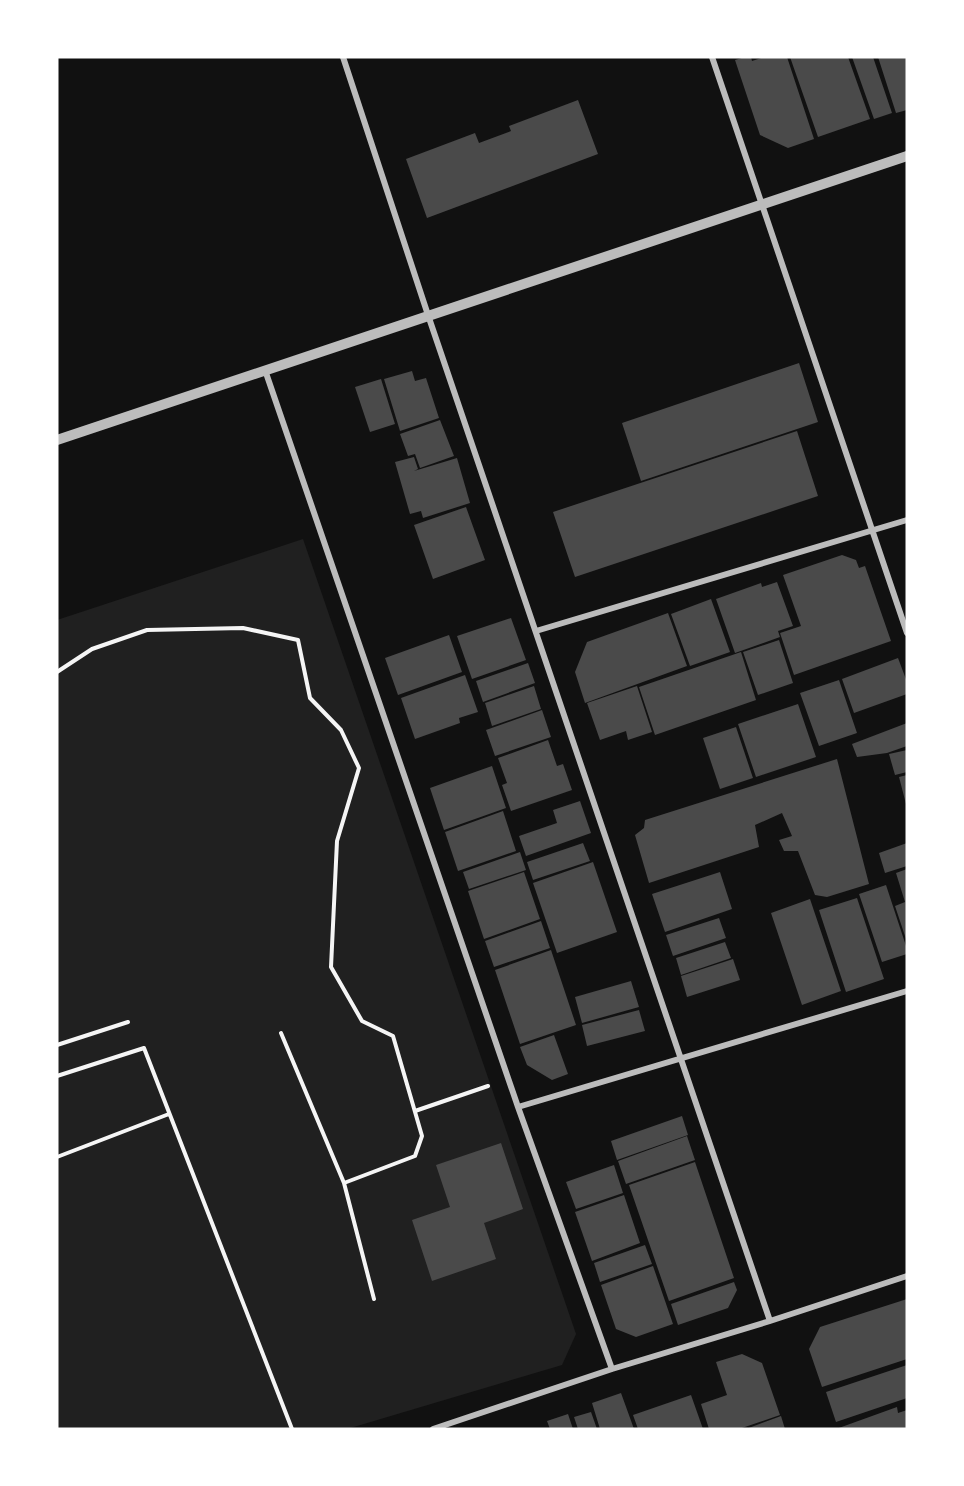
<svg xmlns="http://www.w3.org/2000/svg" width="964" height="1486" viewBox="0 0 964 1486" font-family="Raleway,sans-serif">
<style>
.green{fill:#202020}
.building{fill:#4a4a4a}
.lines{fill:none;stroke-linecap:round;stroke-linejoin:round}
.path{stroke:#f5f5f5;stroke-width:4}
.minor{stroke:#bcbcbc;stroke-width:6}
.tertiary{stroke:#bcbcbc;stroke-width:10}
</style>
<rect width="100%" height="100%" fill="#111"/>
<path class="green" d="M 303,539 L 576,1334 L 562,1365 L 347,1429 L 57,1429 L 57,620 Z"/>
<path class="building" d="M 745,57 L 751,57 L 752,61 L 764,57 L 787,57 L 814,139 L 788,148 L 760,135 L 735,60 Z
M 790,57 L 848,57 L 870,119 L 818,137 Z
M 852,57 L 873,57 L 892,113 L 874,119 Z
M 878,57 L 907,57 L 907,110 L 896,113 Z
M 578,100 L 598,154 L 427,218 L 406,159 L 475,133 L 479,143 L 511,131 L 509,126 Z
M 799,363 L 818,422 L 641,481 L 622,423 Z
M 412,371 L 415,381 L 426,378 L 439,418 L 400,431 L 384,379 Z
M 381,379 L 395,424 L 370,432 L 355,387 Z
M 440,420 L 454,456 L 420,468 L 415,454 L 408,456 L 400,434 Z
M 797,431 L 818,496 L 575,577 L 553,512 Z
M 414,457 L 418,469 L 414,471 L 457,458 L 470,503 L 423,518 L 421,511 L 410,514 L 395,462 Z
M 466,507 L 485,560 L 433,579 L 414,525 Z
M 842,555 L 856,560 L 859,568 L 865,566 L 891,641 L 794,675 L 780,633 L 801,626 L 783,575 Z
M 777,582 L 793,626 L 778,631 L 780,637 L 735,653 L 716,599 L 761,583 L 762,587 Z
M 711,599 L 730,652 L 690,666 L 671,614 Z
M 668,613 L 687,666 L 585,703 L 575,672 L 587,642 Z
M 511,618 L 526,660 L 472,679 L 457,636 Z
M 449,635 L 462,672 L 398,695 L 385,658 Z
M 779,640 L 793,683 L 758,695 L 743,652 Z
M 741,652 L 756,700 L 655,735 L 639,687 Z
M 898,658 L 907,682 L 907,694 L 854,713 L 842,679 Z
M 528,663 L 535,683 L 483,702 L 476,681 Z
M 465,675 L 478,712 L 459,718 L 460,723 L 415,739 L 401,698 Z
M 839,680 L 857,733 L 819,746 L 800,693 Z
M 534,686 L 541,709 L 492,726 L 485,703 Z
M 637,686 L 652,732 L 628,740 L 626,731 L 600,740 L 587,703 Z
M 798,704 L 816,757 L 756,777 L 738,724 Z
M 542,710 L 551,737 L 495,756 L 486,730 Z
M 907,723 L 907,746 L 887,753 L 857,757 L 852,744 Z
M 736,727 L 753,778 L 720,789 L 703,738 Z
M 548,740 L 557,766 L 563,764 L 572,790 L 511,811 L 502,785 L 507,783 L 498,758 Z
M 907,750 L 907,772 L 895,775 L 889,754 Z
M 837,759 L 869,884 L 827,897 L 815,895 L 798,851 L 784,851 L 779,840 L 792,836 L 782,813 L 755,825 L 759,847 L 649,883 L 635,835 L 644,828 L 645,820 Z
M 492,766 L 506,808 L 444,830 L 430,788 Z
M 907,775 L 907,804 L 906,804 L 899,777 Z
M 580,801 L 591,833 L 526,856 L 519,836 L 557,823 L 553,810 Z
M 503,811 L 516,851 L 458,871 L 445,832 Z
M 583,843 L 590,861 L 533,880 L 527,862 Z
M 907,843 L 907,866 L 885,873 L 879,853 Z
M 520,852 L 526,870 L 469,889 L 463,872 Z
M 593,862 L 617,932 L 557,953 L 533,883 Z
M 907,869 L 907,942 L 895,906 L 905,902 L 896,873 Z
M 524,872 L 540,919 L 484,939 L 468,891 Z
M 720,872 L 732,909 L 665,932 L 652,894 Z
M 886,885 L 907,949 L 907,954 L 882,962 L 859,894 Z
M 857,898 L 884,979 L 846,992 L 819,910 Z
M 810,899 L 841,991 L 802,1005 L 771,913 Z
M 719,918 L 726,938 L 673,956 L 666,935 Z
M 541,921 L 550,948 L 494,967 L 485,941 Z
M 725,942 L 731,958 L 681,975 L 676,958 Z
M 551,950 L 576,1025 L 520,1044 L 495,970 Z
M 733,959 L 740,980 L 687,997 L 681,976 Z
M 631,981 L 639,1007 L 582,1023 L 575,997 Z
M 639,1010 L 645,1031 L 587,1046 L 582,1025 Z
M 554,1035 L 568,1074 L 552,1080 L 527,1065 L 520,1047 Z
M 682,1116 L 688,1135 L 617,1160 L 611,1141 Z
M 687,1136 L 695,1160 L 626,1184 L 618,1161 Z
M 501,1143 L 523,1209 L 484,1223 L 496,1259 L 432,1281 L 412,1220 L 450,1207 L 436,1165 Z
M 695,1162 L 734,1278 L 669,1301 L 629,1185 Z
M 614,1165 L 623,1193 L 576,1209 L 566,1182 Z
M 624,1195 L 640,1243 L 592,1261 L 575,1212 Z
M 645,1245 L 652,1264 L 600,1282 L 594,1263 Z
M 653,1266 L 673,1324 L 636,1337 L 616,1329 L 601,1285 Z
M 734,1282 L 737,1290 L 728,1308 L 678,1325 L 671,1304 Z
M 907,1299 L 907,1359 L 822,1387 L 809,1349 L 820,1327 Z
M 742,1354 L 762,1363 L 780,1415 L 739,1429 L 709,1429 L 701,1404 L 727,1395 L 716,1362 Z
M 907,1365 L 907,1398 L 836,1422 L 826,1392 Z
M 621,1393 L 634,1429 L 600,1429 L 592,1403 Z
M 691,1395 L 703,1429 L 638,1429 L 633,1415 Z
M 897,1407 L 898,1413 L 907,1410 L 907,1429 L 836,1429 Z
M 591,1412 L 597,1429 L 578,1429 L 574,1417 Z
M 568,1414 L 573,1429 L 550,1429 L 547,1421 Z
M 781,1416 L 785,1429 L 746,1429 Z"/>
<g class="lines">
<path class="path" d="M 57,672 L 92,649 L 147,630 L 243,628 L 298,640 L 310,698 L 341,730 L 359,768 L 337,841 L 331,967 L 362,1021 L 393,1036 L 422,1136 L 415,1156 L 344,1183
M 281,1033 L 344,1183 L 374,1299
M 57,1045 L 128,1022
M 57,1076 L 144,1048 L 292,1429
M 415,1111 L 488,1086
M 57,1157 L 169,1114"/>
<path class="minor" d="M 343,57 L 428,315 L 770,1321
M 712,57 L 907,633
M 265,370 L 518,1107 L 612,1369
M 536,631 L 907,520
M 518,1107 L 907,991
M 433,1429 L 612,1369 L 770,1321 L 907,1276"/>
<path class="tertiary" d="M 57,440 L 907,156"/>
</g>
<rect width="964" height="1486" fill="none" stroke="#ffffff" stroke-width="117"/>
</svg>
